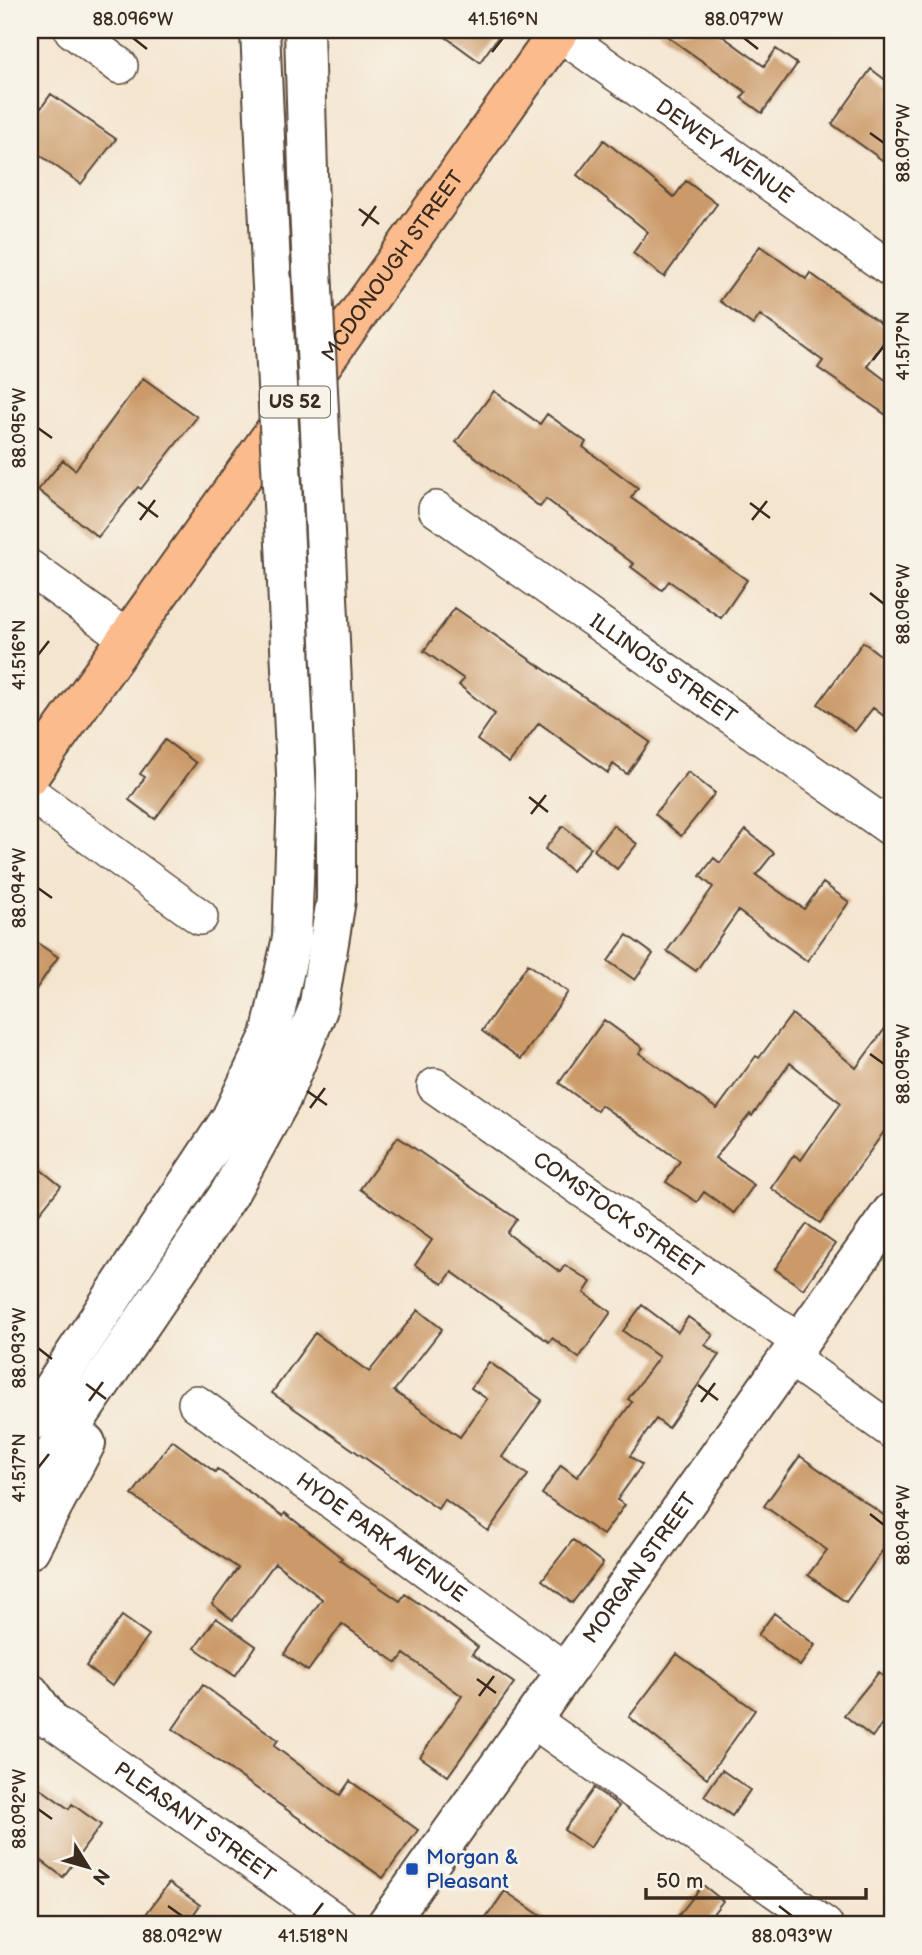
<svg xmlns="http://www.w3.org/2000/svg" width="922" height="1955" viewBox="0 0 922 1955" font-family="'Balsamiq Sans',sans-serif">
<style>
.building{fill:#cb9a67}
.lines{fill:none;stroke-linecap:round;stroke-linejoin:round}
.minor-casing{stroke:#574639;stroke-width:38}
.tertiary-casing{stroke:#574639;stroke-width:42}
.primary-casing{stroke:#574639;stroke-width:42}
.minor{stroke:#fff;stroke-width:35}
.tertiary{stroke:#fff;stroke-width:38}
.primary{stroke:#fbbb8c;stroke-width:38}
.tertiary-bridge-casing{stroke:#574639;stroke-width:42;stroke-linecap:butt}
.tertiary-bridge{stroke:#fff;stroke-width:38}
.ticks{fill:none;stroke:#3b2a1e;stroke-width:2.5}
.transit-dot{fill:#1a4fb4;stroke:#f7f3e8;stroke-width:2.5}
.labels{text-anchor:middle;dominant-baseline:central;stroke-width:6;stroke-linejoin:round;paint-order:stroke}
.shield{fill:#f7f3e8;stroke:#73665b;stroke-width:2}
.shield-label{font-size:19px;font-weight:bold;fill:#3b2a1e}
.street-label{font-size:21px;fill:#3b2a1e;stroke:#f7f3e8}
.transit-label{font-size:21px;fill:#164399;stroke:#f7f3e8;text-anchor:start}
.neatline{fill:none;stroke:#3b2a1e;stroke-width:2.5}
.ticks-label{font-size:18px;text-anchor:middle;fill:#3b2a1e}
</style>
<rect width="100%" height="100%" fill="#f7f3e8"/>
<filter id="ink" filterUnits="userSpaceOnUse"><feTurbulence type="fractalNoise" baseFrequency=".0143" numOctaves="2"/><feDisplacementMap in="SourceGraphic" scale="14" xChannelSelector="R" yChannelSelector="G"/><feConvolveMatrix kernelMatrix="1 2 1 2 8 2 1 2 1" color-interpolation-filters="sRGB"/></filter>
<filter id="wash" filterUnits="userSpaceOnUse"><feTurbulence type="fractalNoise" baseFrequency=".00686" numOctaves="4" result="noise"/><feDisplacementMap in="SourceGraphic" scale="28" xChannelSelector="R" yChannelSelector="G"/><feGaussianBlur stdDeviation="1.57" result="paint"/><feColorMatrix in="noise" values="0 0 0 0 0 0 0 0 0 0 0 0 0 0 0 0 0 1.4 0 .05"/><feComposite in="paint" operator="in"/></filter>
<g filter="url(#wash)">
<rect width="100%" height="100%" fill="#f4e5cf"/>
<g id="blocks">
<path class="building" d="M 436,30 L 503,30 L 480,62 Z
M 658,30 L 714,30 L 764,66 L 776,49 L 797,64 L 762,113 L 741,98 L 746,92 Z
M 871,69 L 892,85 L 892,167 L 832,124 Z
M 51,94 L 116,139 L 81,184 L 30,148 L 30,99 L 41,108 Z
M 604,140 L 674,197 L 686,181 L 717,204 L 664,277 L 633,253 L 648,232 L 577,175 Z
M 760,246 L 806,279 L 810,273 L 891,331 L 867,366 L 892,385 L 892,419 L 818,368 L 823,361 L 760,315 L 753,325 L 720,301 Z
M 143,378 L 197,417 L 141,489 L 138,487 L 98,537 L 38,490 L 63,460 L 75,470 Z
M 494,391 L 540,424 L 547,414 L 586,442 L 583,447 L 638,488 L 631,498 L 747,580 L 721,618 L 669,581 L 662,590 L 631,567 L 634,564 L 546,499 L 540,507 L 456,442 Z
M 455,608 L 650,742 L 627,774 L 613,764 L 608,773 L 539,723 L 509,763 L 477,740 L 495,714 L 459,685 L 464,679 L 424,651 Z
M 863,642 L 892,664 L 892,722 L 873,708 L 855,731 L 818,704 Z
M 165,740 L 196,763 L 155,819 L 129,800 L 145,777 L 140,774 Z
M 688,772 L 715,793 L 681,836 L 655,814 Z
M 613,825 L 637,844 L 617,869 L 594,850 Z
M 563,826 L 591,848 L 572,871 L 545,849 Z
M 746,830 L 774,853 L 756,875 L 804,909 L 823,883 L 849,902 L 807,961 L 738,911 L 696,971 L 667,951 L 713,887 L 700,876 L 714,858 L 720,863 Z
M 627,935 L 653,954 L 635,980 L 608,961 Z
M 30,938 L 58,957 L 30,998 Z
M 528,964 L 568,992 L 521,1059 L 482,1031 Z
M 792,1014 L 856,1068 L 892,1019 L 892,1120 L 820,1223 L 771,1188 L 794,1155 L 801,1160 L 841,1103 L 790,1063 L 752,1116 L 750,1114 L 715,1158 L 754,1185 L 734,1213 L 704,1192 L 697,1202 L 666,1182 L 680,1161 L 601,1105 L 597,1111 L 559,1083 L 604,1020 L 643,1048 L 639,1053 L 717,1109 L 756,1056 L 759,1058 Z
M 398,1137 L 517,1219 L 507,1233 L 560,1272 L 565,1265 L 591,1282 L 584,1293 L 611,1312 L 579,1358 L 552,1338 L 549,1342 L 452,1272 L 443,1284 L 415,1265 L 432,1240 L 360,1189 Z
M 30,1161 L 61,1186 L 30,1225 Z
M 807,1224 L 835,1244 L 803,1289 L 775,1269 Z
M 642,1305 L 678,1332 L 688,1317 L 713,1335 L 705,1345 L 719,1355 L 668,1428 L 656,1419 L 630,1456 L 642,1465 L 617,1500 L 625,1505 L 603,1535 L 542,1494 L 561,1465 L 577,1477 L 632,1402 L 628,1399 L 659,1357 L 623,1331 Z
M 418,1310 L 442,1329 L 394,1391 L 460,1437 L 487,1399 L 471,1388 L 489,1362 L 542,1400 L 502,1457 L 528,1475 L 488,1531 L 444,1499 L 438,1509 L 272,1393 L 315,1333 L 369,1372 Z
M 172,1440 L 215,1472 L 217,1469 L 283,1516 L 285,1513 L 342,1558 L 340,1560 L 400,1601 L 405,1594 L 432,1612 L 478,1647 L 472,1654 L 514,1683 L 448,1776 L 420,1757 L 462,1696 L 404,1654 L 397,1663 L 342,1624 L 308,1671 L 284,1654 L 322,1599 L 275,1563 L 233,1620 L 212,1604 L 238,1568 L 132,1495 Z
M 800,1456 L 892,1521 L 892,1537 L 846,1602 L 808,1575 L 827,1550 L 764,1506 Z
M 573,1540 L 603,1563 L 572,1603 L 542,1580 Z
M 774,1613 L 815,1645 L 800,1666 L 758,1635 Z
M 122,1616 L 149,1635 L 112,1686 L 86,1666 Z
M 216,1618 L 256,1646 L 235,1676 L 195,1648 Z
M 677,1654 L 755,1710 L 707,1778 L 629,1717 Z
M 879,1672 L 892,1683 L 892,1710 L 872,1737 L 844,1715 Z
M 203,1685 L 278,1740 L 274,1746 L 340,1795 L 350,1781 L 418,1830 L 383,1878 L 173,1729 Z
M 722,1770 L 750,1790 L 732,1816 L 704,1796 Z
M 30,1781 L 69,1809 L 72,1804 L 101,1825 L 63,1877 L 30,1852 Z
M 594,1788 L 619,1806 L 590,1848 L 564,1830 Z
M 169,1883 L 200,1905 L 186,1925 L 138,1925 Z
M 703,1885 L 723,1901 L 704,1925 L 671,1925 Z
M 505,1891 L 554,1925 L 481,1925 Z"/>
</g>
</g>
<g filter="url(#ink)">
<use href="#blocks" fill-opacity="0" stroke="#574639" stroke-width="2"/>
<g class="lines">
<g class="minor-casing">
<g id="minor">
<path d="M 72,30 L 120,66"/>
<path id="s1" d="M 558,32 L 892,270"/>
<path id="s2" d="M 436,509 L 892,829"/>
<path d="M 30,568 L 127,638"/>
<path d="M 30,793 L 200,917"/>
<path id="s3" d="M 435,1086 L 800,1342"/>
<path d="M 789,1357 L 892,1431"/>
<path id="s4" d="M 196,1403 L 566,1671"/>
<path id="s5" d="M 48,1718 L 341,1925"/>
<path d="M 531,1719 L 825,1925"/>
</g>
</g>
<g class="tertiary-casing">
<g id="tertiary">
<path d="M 260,30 L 271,267"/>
<path d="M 304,30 L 309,208"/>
<path d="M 30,1422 L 231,1118 L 270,1036 L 292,938 L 297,795 L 287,583"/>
<path d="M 30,1488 L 229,1194 L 281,1099 L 318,1009 L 336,900 L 336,770 L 325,533"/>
<path d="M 30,1549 L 86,1443"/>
<path d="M 30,1693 L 48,1718"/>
<path id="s6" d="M 386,1925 L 892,1212"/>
</g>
</g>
<g class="primary-casing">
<g id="primary">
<path id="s7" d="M 30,775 L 560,30"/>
</g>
</g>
<use href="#minor" class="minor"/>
<use href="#tertiary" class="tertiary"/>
<use href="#primary" class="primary"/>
<g class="tertiary-bridge-casing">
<path id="tertiary-bridge" d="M 309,208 L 325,533
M 271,267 L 287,583"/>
</g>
<use href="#tertiary-bridge" class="tertiary-bridge"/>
</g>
</g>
<path class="ticks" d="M 133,38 L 147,49M 744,38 L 758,49M 492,52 L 503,38M 870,133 L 884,143M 359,209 L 379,224M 362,226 L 376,206M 873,360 L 884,346M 38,428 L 52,438M 138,502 L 158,517M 750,503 L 770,518M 140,520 L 155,500M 752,520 L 767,501M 870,593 L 884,604M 38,655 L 49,641M 529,797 L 548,812M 531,814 L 546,795M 38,888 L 52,898M 870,1054 L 884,1064M 307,1091 L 327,1105M 310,1108 L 325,1088M 38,1348 L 52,1359M 86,1384 L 106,1399M 698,1385 L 718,1400M 89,1401 L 103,1382M 701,1402 L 715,1383M 38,1468 L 49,1454M 870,1514 L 884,1525M 477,1679 L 496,1693M 479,1696 L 494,1676M 38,1809 L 52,1819M 168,1906 L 182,1916M 779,1906 L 792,1916M 313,1916 L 323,1903"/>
<rect class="transit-dot" x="405" y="1862" width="14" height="14" rx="3.5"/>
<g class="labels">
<rect class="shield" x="260" y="386.5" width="70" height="31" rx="5"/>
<g class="shield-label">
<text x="295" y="402">US 52</text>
</g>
<g class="street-label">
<text stroke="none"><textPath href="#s1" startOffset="205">DEWEY AVENUE</textPath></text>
<text stroke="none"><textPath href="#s7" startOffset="625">MCDONOUGH STREET</textPath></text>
<text stroke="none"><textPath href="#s2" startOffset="278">ILLINOIS STREET</textPath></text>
<text stroke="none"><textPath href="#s3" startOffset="224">COMSTOCK STREET</textPath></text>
<text stroke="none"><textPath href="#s4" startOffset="229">HYDE PARK AVENUE</textPath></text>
<text stroke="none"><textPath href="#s6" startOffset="438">MORGAN STREET</textPath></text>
<text stroke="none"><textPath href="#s5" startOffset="180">PLEASANT STREET</textPath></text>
</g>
<g class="transit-label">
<text x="426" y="1857">Morgan &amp;<tspan x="426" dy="24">Pleasant</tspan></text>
</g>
</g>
<rect width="922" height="1955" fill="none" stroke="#f7f3e8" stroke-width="77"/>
<g transform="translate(88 1867) rotate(127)" stroke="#f7f3e8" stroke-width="5" paint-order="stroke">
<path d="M0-5L12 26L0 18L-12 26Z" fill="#3b2a1e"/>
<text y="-10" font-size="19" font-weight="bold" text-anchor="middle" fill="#3b2a1e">N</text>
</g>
<path d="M646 1888v10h220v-10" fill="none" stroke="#3b2a1e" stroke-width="3.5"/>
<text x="656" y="1888" font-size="21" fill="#3b2a1e" stroke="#f7f3e8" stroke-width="5" paint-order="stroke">50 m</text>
<rect x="38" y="38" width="846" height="1878" class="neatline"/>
<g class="ticks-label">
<text x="133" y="25">88.096°W</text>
<text x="503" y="25">41.516°N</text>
<text x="744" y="25">88.097°W</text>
<text transform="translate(903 143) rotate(-90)" y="6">88.097°W</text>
<text transform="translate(903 346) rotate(-90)" y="6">41.517°N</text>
<text transform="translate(19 428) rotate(-90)" y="6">88.095°W</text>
<text transform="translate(903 604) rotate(-90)" y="6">88.096°W</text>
<text transform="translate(19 655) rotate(-90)" y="6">41.516°N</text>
<text transform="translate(19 888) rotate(-90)" y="6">88.094°W</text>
<text transform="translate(903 1064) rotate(-90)" y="6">88.095°W</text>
<text transform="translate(19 1348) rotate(-90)" y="6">88.093°W</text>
<text transform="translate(19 1468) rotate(-90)" y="6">41.517°N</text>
<text transform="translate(903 1525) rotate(-90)" y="6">88.094°W</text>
<text transform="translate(19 1809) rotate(-90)" y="6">88.092°W</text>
<text x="182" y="1942">88.092°W</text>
<text x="313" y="1942">41.518°N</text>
<text x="792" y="1942">88.093°W</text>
</g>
</svg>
